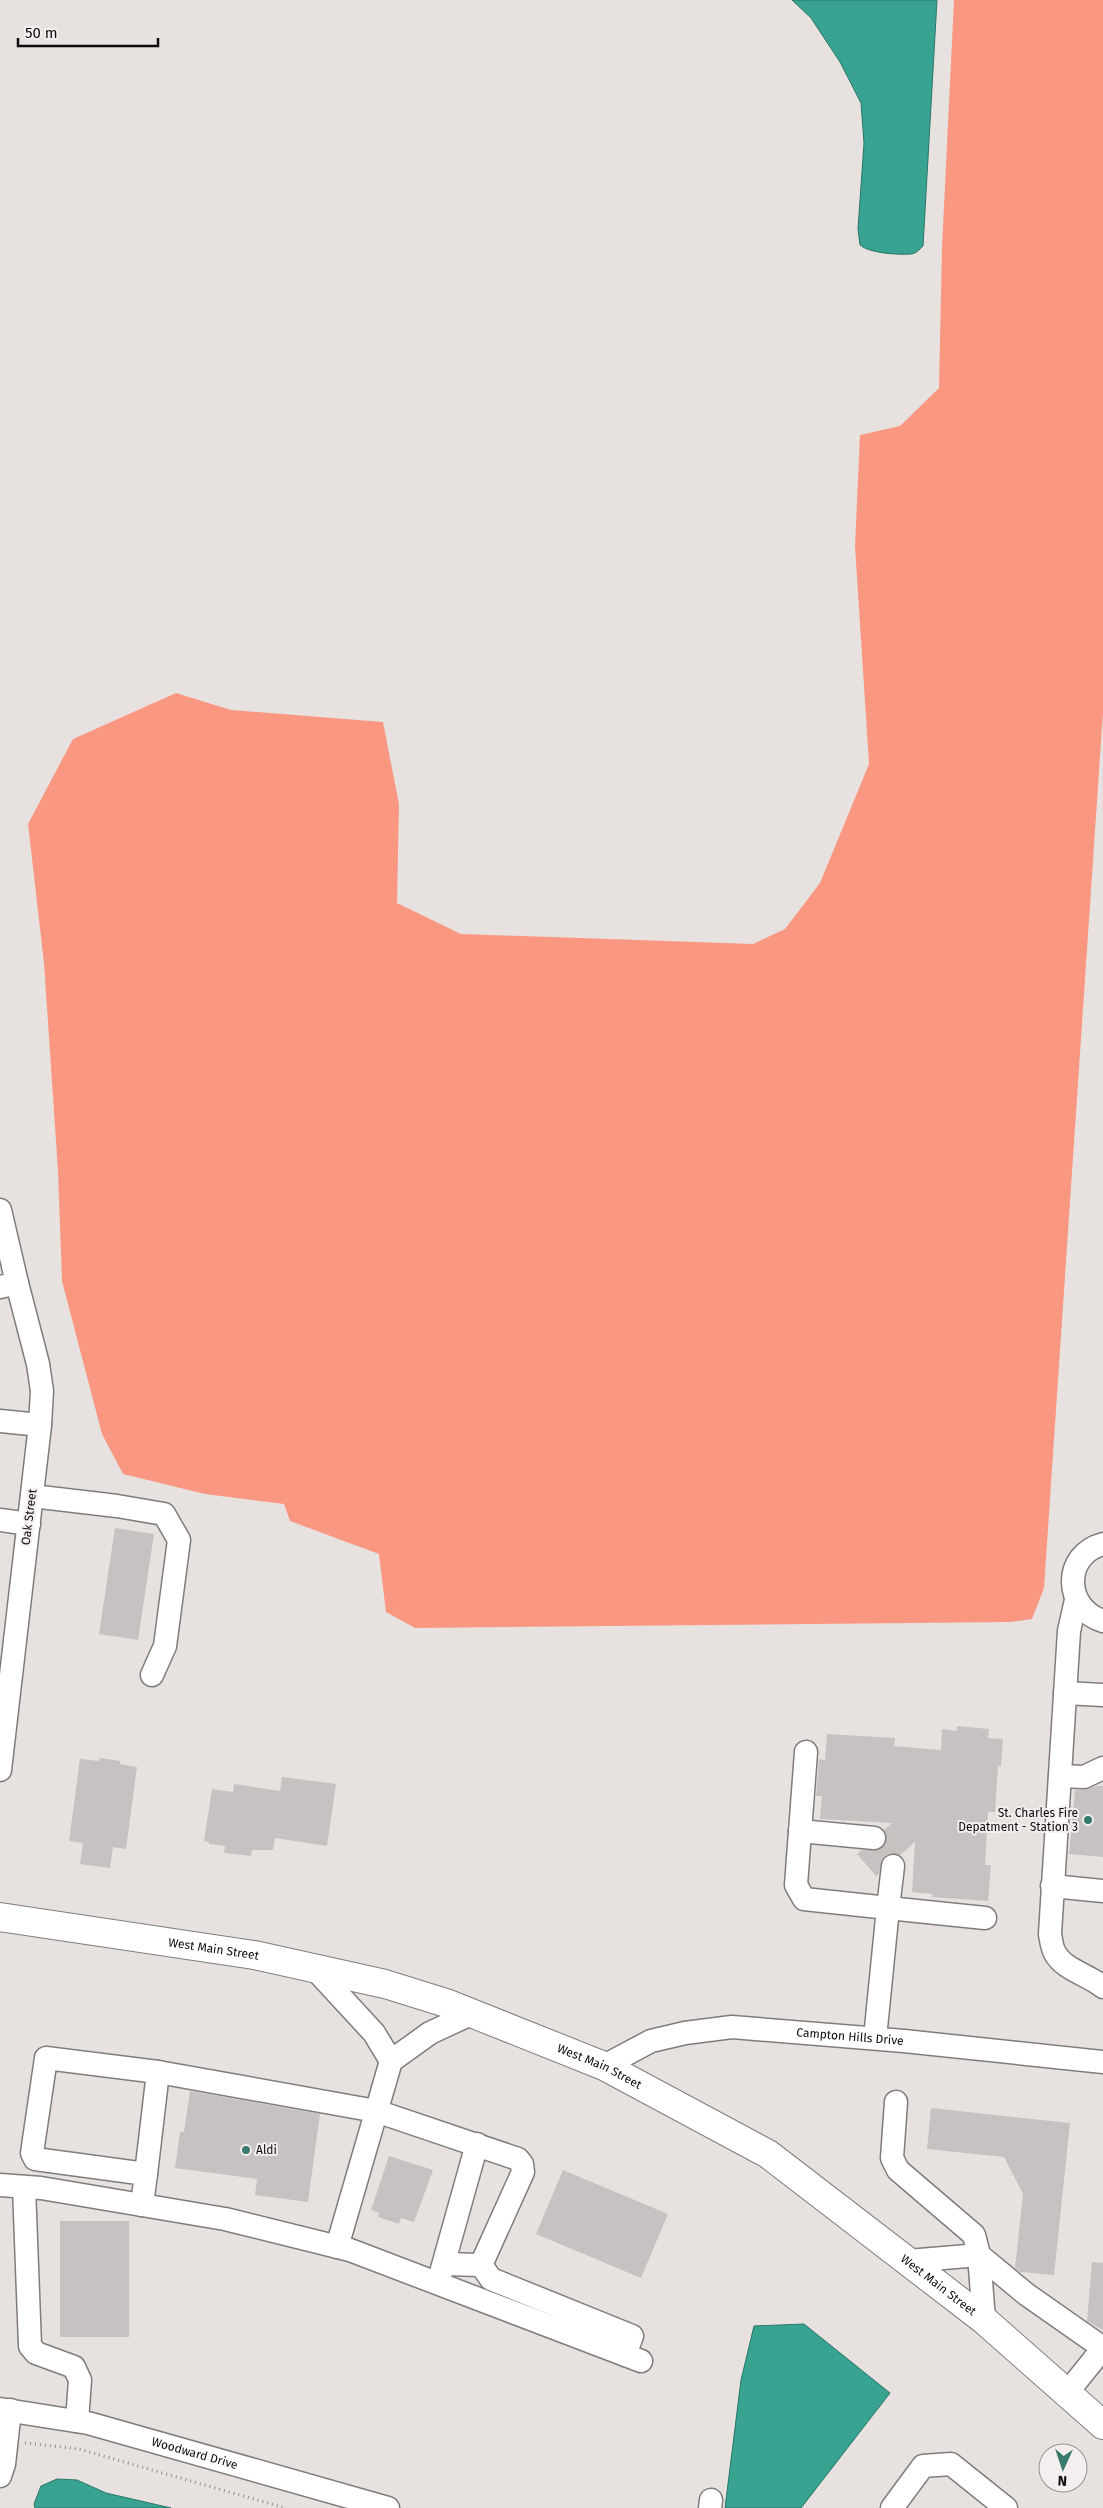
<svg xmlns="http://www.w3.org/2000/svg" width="1103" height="2508" viewBox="0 0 1103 2508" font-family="'Fira Sans',sans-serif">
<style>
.green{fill:#fa9781}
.water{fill:#37a390;stroke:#2a7568}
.building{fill:#c7c2c1}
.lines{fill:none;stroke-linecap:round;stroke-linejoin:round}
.minor-tunnel{stroke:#c6c2c0;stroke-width:22;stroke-dasharray:22 11;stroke-linecap:butt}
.minor-casing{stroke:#817c7b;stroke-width:25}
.major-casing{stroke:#817c7b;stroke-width:30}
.path{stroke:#8f8b8a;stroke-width:3;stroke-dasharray:1 4;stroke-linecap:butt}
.minor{stroke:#fff;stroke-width:22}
.major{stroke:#fff;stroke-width:28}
.poi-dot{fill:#387b6e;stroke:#f4efee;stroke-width:2}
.labels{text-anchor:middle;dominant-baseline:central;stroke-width:4;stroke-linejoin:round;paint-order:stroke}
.street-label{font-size:12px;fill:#0d0b0b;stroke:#f4efee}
.poi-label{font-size:12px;fill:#0d0b0b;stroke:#f4efee;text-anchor:end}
</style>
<rect width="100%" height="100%" fill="#e7e2e0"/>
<path class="green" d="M 954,0 L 1103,0 L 1103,712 L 1044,1588 L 1032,1619 L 1010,1622 L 415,1628 L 386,1612 L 379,1554 L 290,1521 L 284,1504 L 205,1494 L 123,1474 L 102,1434 L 62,1281 L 58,1171 L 44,963 L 28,824 L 73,739 L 176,693 L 231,710 L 383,722 L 399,804 L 397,903 L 461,934 L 753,944 L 785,929 L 820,883 L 869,764 L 855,546 L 860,435 L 900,426 L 939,388 L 942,247 Z"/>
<path class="water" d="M 792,0 L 937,0 L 923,246 C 919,250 916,254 910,254 C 897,255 869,253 860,245 L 858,229 L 864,143 L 861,103 L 840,62 L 811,18 Z
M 804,2324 L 890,2393 L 801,2508 L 725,2508 L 741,2380 L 754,2326 Z
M 57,2479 L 77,2480 L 106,2493 L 171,2508 L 35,2508 L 34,2504 L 41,2486 Z"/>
<path class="building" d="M 115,1528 L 154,1534 L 138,1640 L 99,1634 Z
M 957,1726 L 989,1729 L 988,1738 L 1003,1739 L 1001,1766 L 998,1766 L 995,1812 L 988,1812 L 985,1865 L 991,1865 L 988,1901 L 932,1897 L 933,1894 L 912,1892 L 915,1842 L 900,1855 L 888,1854 L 883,1858 L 879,1873 L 876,1876 L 857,1854 L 862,1850 L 879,1850 L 884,1846 L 887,1839 L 884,1830 L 892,1823 L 820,1819 L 822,1796 L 816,1796 L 819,1759 L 825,1760 L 827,1734 L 895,1738 L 894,1746 L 941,1750 L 942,1729 L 957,1731 Z
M 100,1758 L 120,1761 L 120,1764 L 137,1767 L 126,1849 L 113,1847 L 110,1868 L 80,1864 L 83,1843 L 69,1841 L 80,1759 L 99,1761 Z
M 282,1777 L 336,1784 L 327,1846 L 275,1838 L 273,1850 L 252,1850 L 251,1856 L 224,1853 L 225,1846 L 209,1844 L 209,1842 L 204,1841 L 212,1789 L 233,1792 L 234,1784 L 280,1791 Z
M 1097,1786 L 1103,1786 L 1103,1857 L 1069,1854 L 1075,1790 L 1084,1790 Z
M 190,2091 L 320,2114 L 308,2202 L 255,2195 L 257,2179 L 175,2168 L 180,2132 L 184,2132 Z
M 931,2108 L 1070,2123 L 1054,2275 L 1020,2272 L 1015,2268 L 1023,2194 L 1004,2157 L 927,2149 Z
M 389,2156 L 433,2170 L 414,2222 L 401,2218 L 399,2224 L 378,2217 L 379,2213 L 371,2210 Z
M 563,2170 L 668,2214 L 641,2278 L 536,2234 Z
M 60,2221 L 129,2221 L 129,2337 L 60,2337 Z
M 1092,2262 L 1103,2263 L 1103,2330 L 1087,2321 Z"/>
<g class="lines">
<path class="minor-tunnel" d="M 874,1838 L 888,1849 L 893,1866"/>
<g class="minor-casing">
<g id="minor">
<path d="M 0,1210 L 17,1283"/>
<path d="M 0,1287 L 17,1283 L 38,1364 L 42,1391 L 40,1425 L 0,1770"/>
<path d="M 0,1421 L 40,1425"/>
<path d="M 32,1496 L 117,1506 L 164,1514 L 179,1540 L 165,1646 L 152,1675"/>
<path d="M 0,1520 L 29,1524"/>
<path d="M 1103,1544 C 1062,1555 1064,1609 1103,1621"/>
<path d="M 1076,1600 L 1069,1631 L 1050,1934 C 1051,1940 1052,1948 1055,1953 C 1064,1970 1089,1975 1103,1987"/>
<path d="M 1065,1693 L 1103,1695"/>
<path d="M 806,1752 L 796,1885 L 804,1899 L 888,1908 L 875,2038"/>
<path d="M 1060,1776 L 1084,1777 L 1103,1768"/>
<path d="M 800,1831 L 874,1838"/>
<path d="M 893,1866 L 888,1908 L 985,1918"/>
<path d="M 1052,1886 L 1103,1891"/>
<path d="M 314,1968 L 374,2033 L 391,2061"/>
<path id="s1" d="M 604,2066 L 651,2041 L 685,2033 L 732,2027 L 904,2041 L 1103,2062"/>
<path d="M 896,2102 L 892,2158 L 898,2170 L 974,2235 L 979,2255 L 1026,2294 L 1103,2348"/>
<path d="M 146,2174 L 158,2072"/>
<path d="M 0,2185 L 41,2188 L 225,2219 L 350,2250 L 641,2361"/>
<path d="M 24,2187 L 30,2346 L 36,2353 L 74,2367 L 80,2380 L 77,2421"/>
<path d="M 142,2205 L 146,2174 L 35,2159 L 32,2153 L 46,2058 L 158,2072 L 376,2111 L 518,2159 L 522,2164 L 523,2172 L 481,2265 L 444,2264"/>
<path d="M 337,2247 L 391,2061 L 430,2033 L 473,2013"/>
<path d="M 908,2261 L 979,2255 L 984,2320"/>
<path d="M 481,2265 L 491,2279 L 632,2336 L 625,2355"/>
<path d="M 440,2276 L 477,2144"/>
<path d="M 1067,2393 L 1103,2348"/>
<path id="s2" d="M 0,2409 L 88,2423 L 388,2508"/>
<path d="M 0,2476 L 4,2464 L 10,2410"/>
<path d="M 710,2508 L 711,2500"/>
<path d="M 892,2508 L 923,2466 L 951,2464 L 1006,2508"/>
</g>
</g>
<g class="major-casing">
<g id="major">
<path id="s3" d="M 0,1917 L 254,1955 L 385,1984 L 446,2003 L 604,2066 L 768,2154 L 984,2320 L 1103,2425"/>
</g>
</g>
<path class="path" d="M 25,2443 L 79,2449 L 285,2508"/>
<use href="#minor" class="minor"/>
<use href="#major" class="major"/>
</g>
<g class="poi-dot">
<circle cx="1088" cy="1820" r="5"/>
<circle cx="246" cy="2150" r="5"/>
</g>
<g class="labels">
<g class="street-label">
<text transform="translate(29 1517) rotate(-83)">Oak Street</text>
<text stroke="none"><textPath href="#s3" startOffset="216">West Main Street</textPath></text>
<text stroke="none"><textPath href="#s1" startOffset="254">Campton Hills Drive</textPath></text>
<text stroke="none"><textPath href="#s3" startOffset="621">West Main Street</textPath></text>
<text stroke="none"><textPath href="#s3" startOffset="1026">West Main Street</textPath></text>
<text stroke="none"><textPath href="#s2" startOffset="200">Woodward Drive</textPath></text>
</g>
<g class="poi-label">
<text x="1078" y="1813">St. Charles Fire<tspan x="1078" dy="14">Depatment - Station 3</tspan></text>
<text x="256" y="2150" text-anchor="start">Aldi</text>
</g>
</g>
<g transform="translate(1063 2468) rotate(183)"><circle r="24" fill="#f4efee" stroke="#989493"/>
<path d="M0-4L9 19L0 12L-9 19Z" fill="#387b6e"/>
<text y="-8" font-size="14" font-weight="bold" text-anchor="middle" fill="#0d0b0b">N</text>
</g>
<path d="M18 38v8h140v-8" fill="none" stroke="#0d0b0b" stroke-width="2.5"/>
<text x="25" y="38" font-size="15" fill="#0d0b0b" stroke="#f4efee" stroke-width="4" paint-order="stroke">50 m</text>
</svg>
